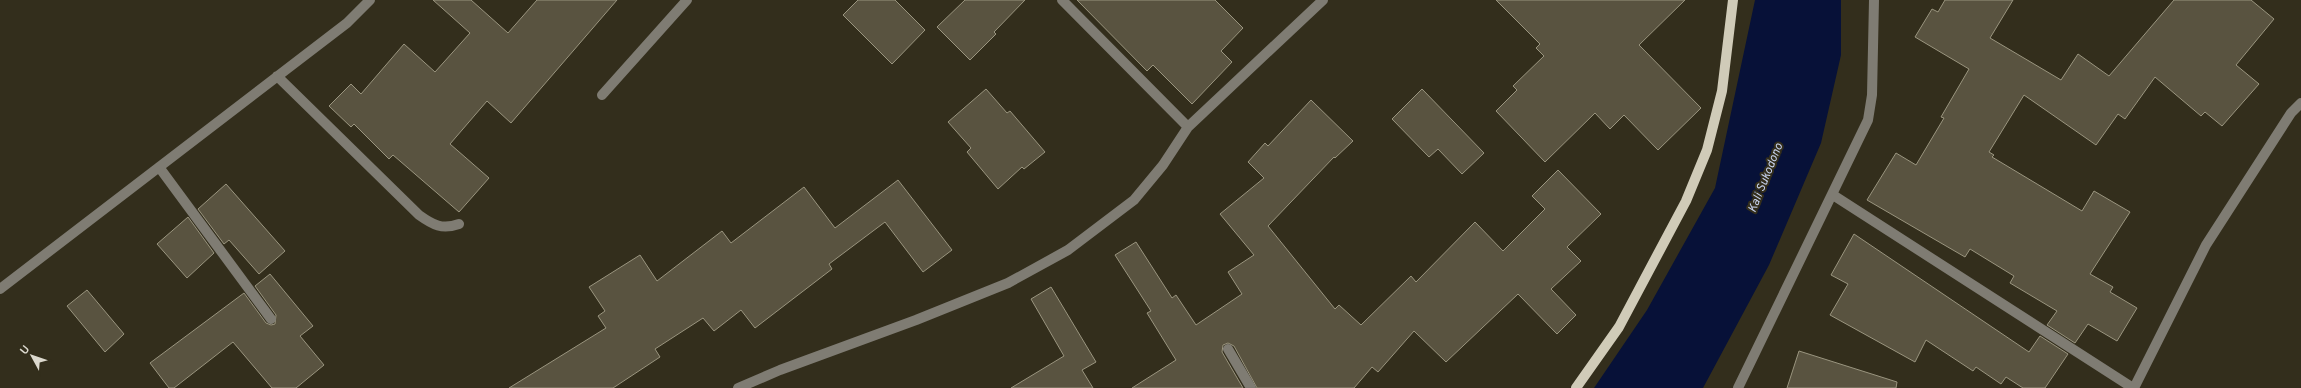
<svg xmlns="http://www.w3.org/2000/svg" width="2301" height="388" viewBox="0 0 2301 388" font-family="Overpass,sans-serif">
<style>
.water{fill:#071138}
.building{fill:#595340;stroke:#9a957f}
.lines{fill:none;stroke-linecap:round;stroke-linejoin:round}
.minor{stroke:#7f7c73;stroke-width:10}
.major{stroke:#d0cbb8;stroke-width:10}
.labels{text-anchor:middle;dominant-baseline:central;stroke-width:4;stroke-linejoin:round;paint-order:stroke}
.water-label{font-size:12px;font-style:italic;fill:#c8d4f1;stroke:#332e1c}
</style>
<rect width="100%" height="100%" fill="#332e1c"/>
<path class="water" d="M 1755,0 L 1841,0 L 1841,55 L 1821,143 L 1769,265 L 1703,388 L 1594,388 L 1647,310 L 1715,188 Z"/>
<path class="building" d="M 433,0 L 471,0 L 508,33 L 537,0 L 617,0 L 511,123 L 487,101 L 450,144 L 489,178 L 459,212 L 393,155 L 389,159 L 354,124 L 351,127 L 329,106 L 351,84 L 361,94 L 404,44 L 435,72 L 470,33 Z
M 858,0 L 895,0 L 925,30 L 892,64 L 843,15 Z
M 965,0 L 1025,0 L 994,32 L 996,34 L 970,60 L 937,27 Z
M 1077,0 L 1215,0 L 1243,28 L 1221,51 L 1232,62 L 1192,104 L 1153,65 L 1147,71 Z
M 1496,0 L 1685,0 L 1639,45 L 1701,108 L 1658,150 L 1624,115 L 1610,129 L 1595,113 L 1545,162 L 1496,111 L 1517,90 L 1513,86 L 1544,56 L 1536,48 L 1540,44 Z
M 1945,0 L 2013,0 L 1990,38 L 2061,80 L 2078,54 L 2109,76 L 2174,0 L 2251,0 L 2274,19 L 2236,65 L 2259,84 L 2222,126 L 2205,112 L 2201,116 L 2155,77 L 2125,119 L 2118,114 L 2096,145 L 2024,95 L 1989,152 L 1994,155 L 1992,157 L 2082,211 L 2094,191 L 2130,212 L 2090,274 L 2113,287 L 2110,292 L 2137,308 L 2117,341 L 2088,324 L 2075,343 L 2047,325 L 2057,311 L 2010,283 L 2014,276 L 1970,249 L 1965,257 L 1867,200 L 1896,153 L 1916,165 L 1944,118 L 1941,117 L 1969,69 L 1915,37 L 1932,9 L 1938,12 Z
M 986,89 L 1007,113 L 1010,111 L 1045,152 L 1024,169 L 1022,167 L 998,189 L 967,152 L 971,148 L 948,122 Z
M 1422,89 L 1484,153 L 1462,174 L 1438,149 L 1429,157 L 1392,119 Z
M 1311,100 L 1353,141 L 1335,158 L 1334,157 L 1268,226 L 1335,309 L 1339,305 L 1361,325 L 1411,276 L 1416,282 L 1475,222 L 1503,251 L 1545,209 L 1532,196 L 1558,170 L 1601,214 L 1567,247 L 1581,261 L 1551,289 L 1576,315 L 1557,334 L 1518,294 L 1446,362 L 1414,331 L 1378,372 L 1372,367 L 1354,388 L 1257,388 L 1234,346 L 1228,343 L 1223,345 L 1222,352 L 1243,388 L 1132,388 L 1176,360 L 1147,313 L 1151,311 L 1115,255 L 1136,242 L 1172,298 L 1176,295 L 1196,325 L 1242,294 L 1228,272 L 1254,255 L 1220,214 L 1264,178 L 1248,162 L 1265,143 L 1268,146 Z
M 898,180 L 952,250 L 923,272 L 885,222 L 829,264 L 832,269 L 755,328 L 741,310 L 714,331 L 703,318 L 655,349 L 660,357 L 613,388 L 509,388 L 606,328 L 598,316 L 605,311 L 589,287 L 640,255 L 657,281 L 722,231 L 731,243 L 804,187 L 835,228 Z
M 226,184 L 285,251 L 259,274 L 229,240 L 224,244 L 198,209 Z
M 188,217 L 214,253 L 187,278 L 157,244 Z
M 1854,234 L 2029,352 L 2040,336 L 2068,354 L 2045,388 L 2023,388 L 2006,377 L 2001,384 L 1976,367 L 1973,371 L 1926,340 L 1915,362 L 1830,315 L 1848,284 L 1831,275 Z
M 270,274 L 313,326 L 300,336 L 324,365 L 296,388 L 272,388 L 233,342 L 174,388 L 169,388 L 150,363 L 244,293 L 266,323 L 271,325 L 275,324 L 276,315 L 255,286 Z
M 1051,287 L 1096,362 L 1082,370 L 1093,388 L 1011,388 L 1064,356 L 1031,299 Z
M 87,290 L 124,334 L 105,352 L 67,306 Z
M 1799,351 L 1897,382 L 1896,388 L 1787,388 Z"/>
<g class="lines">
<path class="minor" d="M 1062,0 L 1188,127
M 277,76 L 419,215 C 433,225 442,230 459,224
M 602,95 L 687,0
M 159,167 L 271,319
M 1833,195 L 2133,388
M 0,289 L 347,23 L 370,0
M 1228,349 L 1251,388
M 738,388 L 780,370 L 916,320 L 1008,283 L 1068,250 L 1134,200 L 1163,165 L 1188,127 L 1323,0
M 1738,388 L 1868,120 L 1872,95 L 1874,0
M 2134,388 L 2206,245 L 2291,113 L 2301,103"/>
<path class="major" d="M 1576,388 L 1619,327 L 1686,201 L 1707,150 L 1722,91 L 1733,0"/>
</g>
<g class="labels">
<g class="water-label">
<text transform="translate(1766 178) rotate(-68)">Kali Sukodono</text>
</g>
</g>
<g transform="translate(32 356) rotate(310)" stroke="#332e1c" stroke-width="3" paint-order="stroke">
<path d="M0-3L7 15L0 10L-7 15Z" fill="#dcd9ce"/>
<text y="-6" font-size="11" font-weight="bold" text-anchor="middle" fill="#dcd9ce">U</text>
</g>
</svg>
